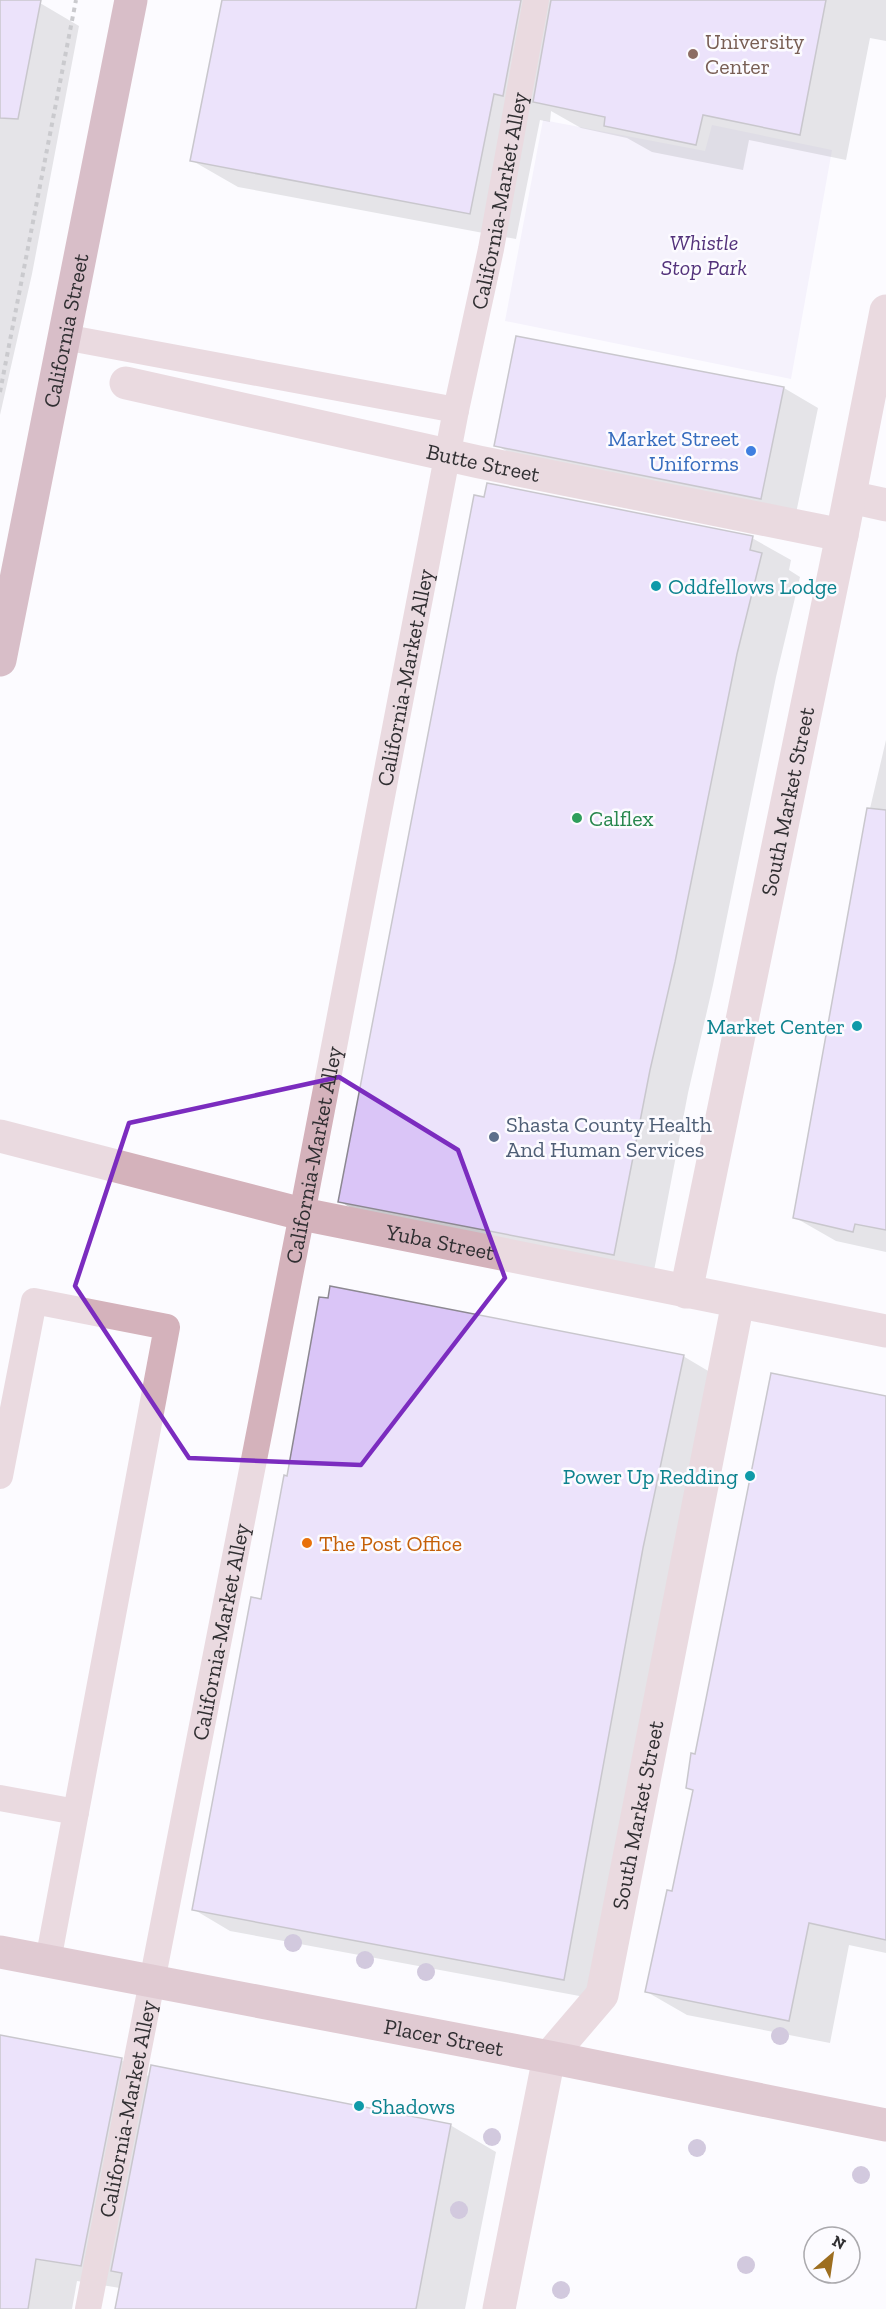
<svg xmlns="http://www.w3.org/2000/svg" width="886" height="2309" viewBox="0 0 886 2309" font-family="'Zilla Slab',serif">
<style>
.green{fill:#ede6f9}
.shadow{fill:#0003}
.building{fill:#dac5f7;stroke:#8c8891;stroke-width:1.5}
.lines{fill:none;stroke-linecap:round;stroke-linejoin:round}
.path{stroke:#8f8e92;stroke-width:4;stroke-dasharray:4.5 4.5;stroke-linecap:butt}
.lane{stroke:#d4b2bb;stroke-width:26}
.street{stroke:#d4b2bb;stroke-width:33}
.secondary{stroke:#bf8e9c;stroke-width:33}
.primary{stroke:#ae7485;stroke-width:33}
.tree{fill:#9f8cb6}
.marked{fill:none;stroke:#7b2cbf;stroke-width:4.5;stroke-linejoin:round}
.education-dot{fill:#8d6e63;stroke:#fcfbff;stroke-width:2}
.shop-dot{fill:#3f7fe0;stroke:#fcfbff;stroke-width:2}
.culture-dot{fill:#0f9aa8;stroke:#fcfbff;stroke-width:2}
.leisure-dot{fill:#2e9e5b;stroke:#fcfbff;stroke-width:2}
.service-dot{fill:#5c6f8a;stroke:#fcfbff;stroke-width:2}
.food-dot{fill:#e8710a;stroke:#fcfbff;stroke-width:2}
.labels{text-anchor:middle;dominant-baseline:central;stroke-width:5;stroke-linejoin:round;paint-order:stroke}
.education-label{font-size:22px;fill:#785e54;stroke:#fcfbff;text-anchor:start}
.street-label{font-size:22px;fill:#302f32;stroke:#fcfbff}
.park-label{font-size:22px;font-style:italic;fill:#53327b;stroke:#fcfbff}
.shop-label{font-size:22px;fill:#366cbe;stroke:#fcfbff;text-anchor:end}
.culture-label{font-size:22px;fill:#0d838f;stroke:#fcfbff;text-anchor:start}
.leisure-label{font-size:22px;fill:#27864d;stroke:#fcfbff;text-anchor:start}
.service-label{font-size:22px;fill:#4e5e75;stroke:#fcfbff;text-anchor:start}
.food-label{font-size:22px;fill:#c56008;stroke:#fcfbff;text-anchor:start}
</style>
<rect width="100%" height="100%" fill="#fcfbff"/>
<path class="green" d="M 543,120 L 705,151 L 712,125 L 832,150 L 791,379 L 505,321 Z"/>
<path class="shadow" d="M 0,0 L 23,0 L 40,3 L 79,26 L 32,274 L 0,415 Z
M 224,0 L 886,0 L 886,41 L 870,38 L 846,160 L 749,140 L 743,170 L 652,152 L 627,138 L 581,128 L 551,111 L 550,122 L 540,120 L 516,239 L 238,187 L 191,160 Z
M 784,388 L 818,408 L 795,518 L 530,465 L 496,445 Z
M 752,538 L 791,560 L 789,570 L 800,577 L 776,677 L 713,985 L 688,1093 L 653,1276 L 378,1224 L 339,1201 Z
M 886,740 L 886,1252 L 836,1241 L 794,1217 L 861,847 Z
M 683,1356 L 720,1378 L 601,2000 L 230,1931 L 193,1909 L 263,1600 Z
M 886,1397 L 886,1953 L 849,1945 L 830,2043 L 687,2015 L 647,1992 L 673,1893 L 694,1791 L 687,1788 L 696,1755 Z
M 0,2036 L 121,2060 L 150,2077 L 450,2125 L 496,2152 L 465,2309 L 116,2309 L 120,2288 L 77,2281 L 72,2309 L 0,2309 Z"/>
<path class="building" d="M 0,0 L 41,0 L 18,119 L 0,118 Z
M 222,0 L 521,0 L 503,96 L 494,94 L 470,214 L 190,161 Z
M 551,0 L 826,0 L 800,135 L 703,115 L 696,145 L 604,126 L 605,117 L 533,102 Z
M 516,336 L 784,387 L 761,499 L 494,446 Z
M 487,483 L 753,536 L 750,550 L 762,553 L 737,654 L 675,962 L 650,1070 L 614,1255 L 338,1202 L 474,495 L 484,497 Z
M 867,808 L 886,810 L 886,1230 L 855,1224 L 853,1232 L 793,1218 Z
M 330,1286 L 684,1355 L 643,1548 L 564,1980 L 192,1910 L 251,1597 L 261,1599 L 284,1475 L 287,1476 L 319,1297 L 328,1298 Z
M 771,1373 L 886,1396 L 886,1940 L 809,1923 L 789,2021 L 645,1992 L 667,1890 L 672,1891 L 693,1790 L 686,1788 L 691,1753 L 695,1754 Z
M 0,2035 L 122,2058 L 81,2266 L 36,2259 L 28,2309 L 0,2309 Z
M 151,2065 L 451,2124 L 416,2309 L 115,2309 L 122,2273 L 111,2271 Z"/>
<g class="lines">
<path class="path" d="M 0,392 L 76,0"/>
<g class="lane">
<path d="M 64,337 L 456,410"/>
<path d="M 0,1476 L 34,1301 L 167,1327 L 48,1961"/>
<path d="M 0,1798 L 76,1812"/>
<path id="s1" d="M 88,2309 L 302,1214 L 456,410 L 491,249 L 536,0"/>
</g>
<g class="street">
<path id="s2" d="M 126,383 L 479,462 L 842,535"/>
<path d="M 850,497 L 886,505"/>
<path id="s3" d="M 0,1136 L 302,1214 L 886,1331"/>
<path id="s4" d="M 686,1292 L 842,535 L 886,311"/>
<path id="s5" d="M 499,2309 L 549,2057 L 602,1995 L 738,1302"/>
</g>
<path class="secondary" id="s6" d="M 0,1952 L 549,2057 L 886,2125"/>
<path class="primary" id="s7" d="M 0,660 L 131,0"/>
</g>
<g class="tree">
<circle cx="293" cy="1943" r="9"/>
<circle cx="365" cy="1960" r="9"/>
<circle cx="426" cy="1972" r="9"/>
<circle cx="780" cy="2036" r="9"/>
<circle cx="492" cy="2137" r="9"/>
<circle cx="697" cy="2148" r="9"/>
<circle cx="861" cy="2175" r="9"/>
<circle cx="459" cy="2210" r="9"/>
<circle cx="746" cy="2265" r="9"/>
<circle cx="561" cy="2290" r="9"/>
</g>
<path d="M0 0H886V2309H0ZM 339,1077 L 458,1150 L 505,1278 L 361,1465 L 189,1458 L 75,1286 L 129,1123 Z" fill="#fcfbff" fill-opacity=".55" fill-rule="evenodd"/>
<path class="marked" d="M 339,1077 L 458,1150 L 505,1278 L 361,1465 L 189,1458 L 75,1286 L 129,1123 Z"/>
<circle class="education-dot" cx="693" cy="54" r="6"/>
<circle class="shop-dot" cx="751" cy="451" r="6"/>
<g class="culture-dot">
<circle cx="656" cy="586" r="6"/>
<circle cx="857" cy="1026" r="6"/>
<circle cx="750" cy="1476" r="6"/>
<circle cx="359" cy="2106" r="6"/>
</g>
<circle class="leisure-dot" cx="577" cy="818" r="6"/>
<circle class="service-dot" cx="494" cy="1137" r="6"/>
<circle class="food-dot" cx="307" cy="1543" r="6"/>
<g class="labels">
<g class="education-label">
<text x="705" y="41">University<tspan x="705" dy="25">Center</tspan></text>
</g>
<g class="street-label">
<text stroke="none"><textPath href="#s1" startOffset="2148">California-Market Alley</textPath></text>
<text stroke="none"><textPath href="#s7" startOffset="336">California Street</textPath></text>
<text stroke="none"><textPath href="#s2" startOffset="366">Butte Street</textPath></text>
<text stroke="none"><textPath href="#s1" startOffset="1662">California-Market Alley</textPath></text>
<text stroke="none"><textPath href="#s4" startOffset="501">South Market Street</textPath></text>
<text stroke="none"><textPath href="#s1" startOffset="1176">California-Market Alley</textPath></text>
<text stroke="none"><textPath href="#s3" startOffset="453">Yuba Street</textPath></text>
<text stroke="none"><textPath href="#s1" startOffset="690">California-Market Alley</textPath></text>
<text stroke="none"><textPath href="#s5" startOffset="522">South Market Street</textPath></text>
<text stroke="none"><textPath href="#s6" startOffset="452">Placer Street</textPath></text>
<text stroke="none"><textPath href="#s1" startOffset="204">California-Market Alley</textPath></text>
</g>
<g class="park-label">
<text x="704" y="242">Whistle<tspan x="704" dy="25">Stop Park</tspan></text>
</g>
<g class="shop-label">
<text x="739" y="438">Market Street<tspan x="739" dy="25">Uniforms</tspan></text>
</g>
<g class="culture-label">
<text x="668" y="586">Oddfellows Lodge</text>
<text x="845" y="1026" text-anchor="end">Market Center</text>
<text x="738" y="1476" text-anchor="end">Power Up Redding</text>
<text x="371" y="2106">Shadows</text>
</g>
<g class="leisure-label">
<text x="589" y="818">Calflex</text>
</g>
<g class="service-label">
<text x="506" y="1124">Shasta County Health<tspan x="506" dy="25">And Human Services</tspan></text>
</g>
<g class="food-label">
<text x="319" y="1543">The Post Office</text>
</g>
</g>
<g transform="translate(832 2255) rotate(29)"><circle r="28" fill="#fcfbff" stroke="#aaa9ad" stroke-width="1.5"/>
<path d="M0-4.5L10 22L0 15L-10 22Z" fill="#9d6e20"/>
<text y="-9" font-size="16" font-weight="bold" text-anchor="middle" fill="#302f32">N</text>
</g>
</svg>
